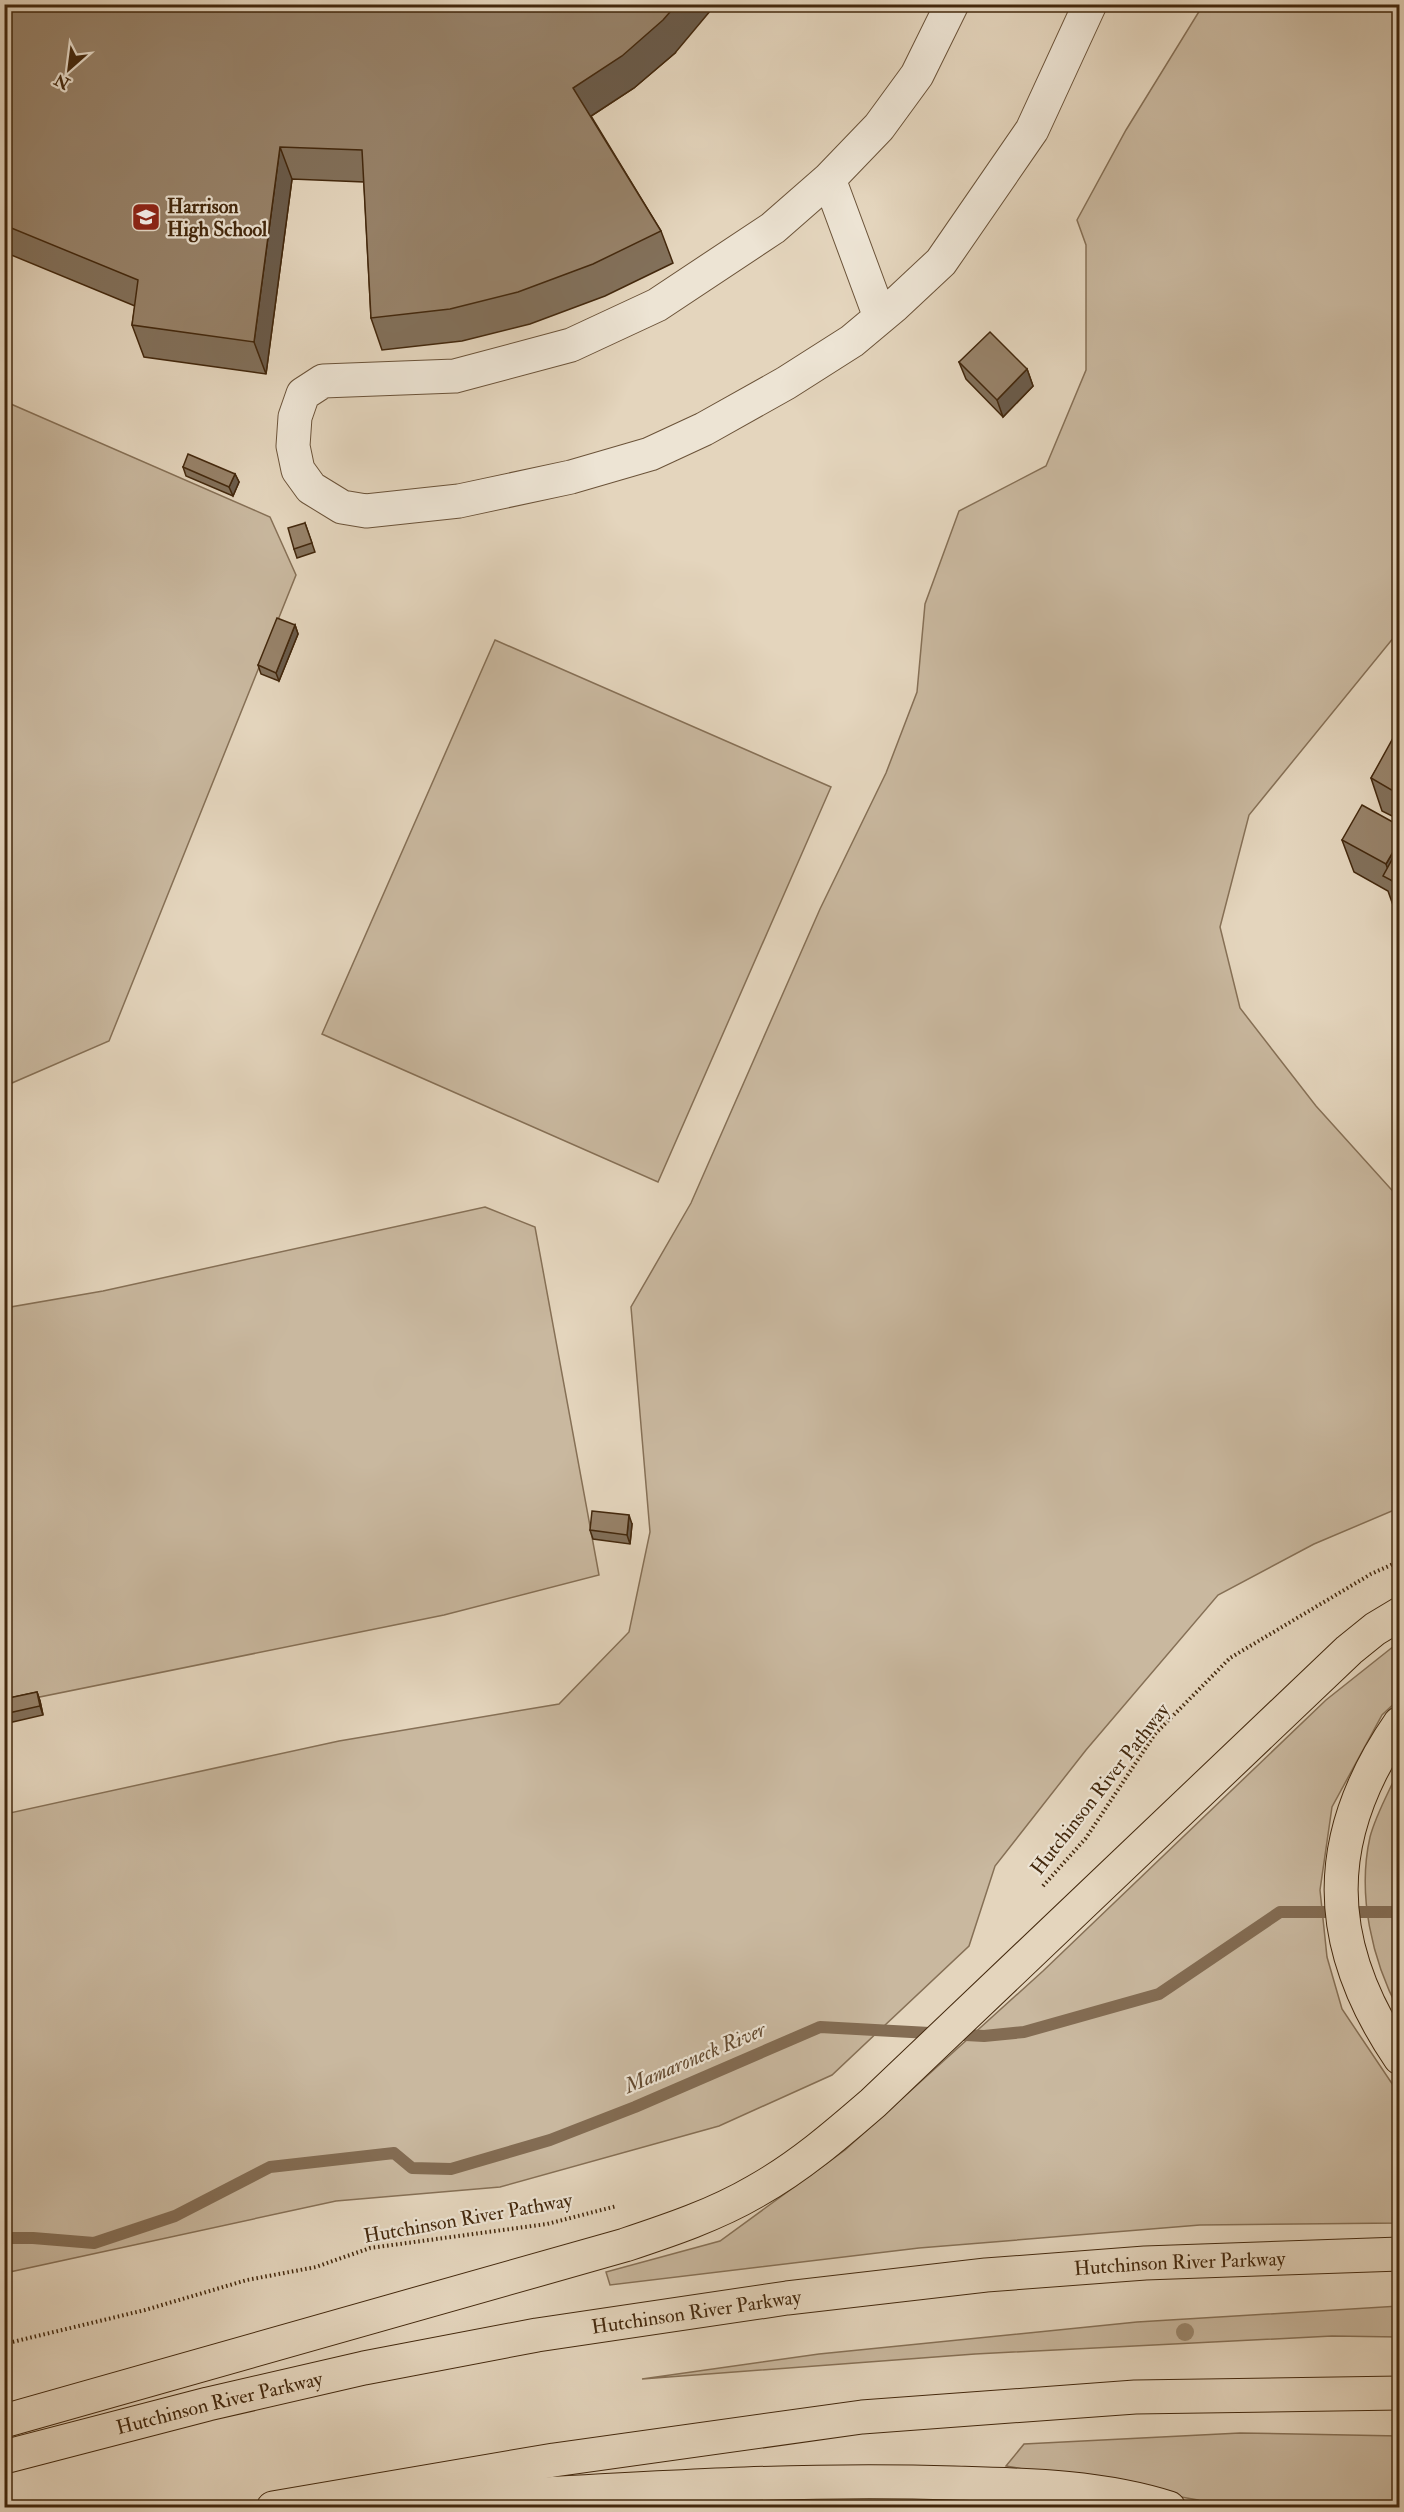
<svg xmlns="http://www.w3.org/2000/svg" width="1404" height="2512" viewBox="0 0 1404 2512" font-family="'IM FELL Double Pica',serif">
<style>
.green{fill:#c9b89f;stroke:#867056;stroke-width:1.5}
.lines{fill:none;stroke-linecap:round;stroke-linejoin:round}
.stream{stroke:#836c53;stroke-width:12}
.minor-casing{stroke:#6b5339;stroke-width:35}
.highway-casing{stroke:#43280d;stroke-width:35}
.path{stroke:#43280d;stroke-width:4;stroke-dasharray:1.5 3;stroke-linecap:butt}
.minor{stroke:#ede4d4;stroke-width:33}
.highway{stroke:#e4d5bd;stroke-width:33}
.tree{fill:#9a866c}
.wall{fill:#82705a;stroke:#43280d;stroke-width:1.5}
.shaded-wall{fill:#6a5b4a;stroke:#43280d;stroke-width:1.5}
.building{fill:#978269;stroke:#43280d;stroke-width:1.5}
.labels{text-anchor:middle;dominant-baseline:central;stroke-width:4.5;stroke-linejoin:round;paint-order:stroke}
.poi-label{font-size:20px;font-weight:bold;fill:#43280d;stroke:#ede4d4;text-anchor:start}
.street-label{font-size:20px;fill:#43280d;stroke:#ede4d4}
.water-label{font-size:21px;font-style:italic;fill:#634a30;stroke:#ede4d4}
</style>
<rect width="100%" height="100%" fill="#e4d5bd"/>
<filter id="stains"><feTurbulence type="fractalNoise" baseFrequency=".00333" numOctaves="4"/><feColorMatrix values="0 0 0 0 .2 0 0 0 0 .09 0 0 0 0 .02 0 0 0 .5 -.17"/></filter>
<radialGradient id="worn" r=".72"><stop offset=".6" stop-color="#630" stop-opacity="0"/><stop offset="1" stop-color="#630" stop-opacity=".3"/></radialGradient>
<path class="green" d="M 1203,5 L 1399,5 L 1399,631 L 1249,815 L 1220,927 L 1240,1008 L 1316,1106 L 1399,1198 L 1399,1508 L 1314,1544 L 1218,1595 L 1086,1750 L 995,1866 L 969,1946 L 832,2075 L 719,2126 L 500,2187 L 336,2201 L 5,2273 L 5,1814 L 339,1741 L 559,1704 L 629,1632 L 650,1532 L 631,1307 L 691,1203 L 820,909 L 886,773 L 917,692 L 925,604 L 959,511 L 1046,466 L 1086,370 L 1086,245 L 1077,220 L 1126,130 Z
M 4,401 L 270,517 L 296,575 L 109,1041 L 5,1086 Z
M 495,640 L 831,787 L 658,1182 L 322,1034 Z
M 485,1207 L 535,1227 L 599,1575 L 444,1615 L 5,1704 L 5,1308 L 103,1291 Z
M 1399,1642 L 1399,1699 L 1382,1715 L 1332,1807 L 1320,1890 L 1327,1957 L 1342,2009 L 1399,2094 L 1399,2223 L 1200,2225 L 919,2248 L 610,2285 L 606,2272 L 720,2241 L 845,2150 L 1043,1971 L 1326,1700 Z
M 1399,1769 L 1399,1768 L 1399,2011 C 1372,1960 1357,1895 1370,1837 C 1376,1814 1390,1790 1399,1769 Z
M 1399,2306 L 1399,2337 L 1332,2336 L 975,2354 L 642,2379 L 819,2354 L 1137,2322 Z
M 1240,2433 L 1399,2436 L 1399,2507 L 1214,2507 L 1198,2500 L 1006,2466 L 1024,2444 Z"/>
<g class="lines">
<path class="stream" d="M 4,2238 L 33,2238 L 94,2243 L 175,2216 L 270,2167 L 394,2153 L 412,2168 L 451,2169 L 550,2140 L 635,2107 L 820,2027 L 984,2036 L 1024,2032 L 1159,1994 L 1280,1912 L 1400,1912"/>
<g class="minor-casing">
<path id="minor" d="M 952,4 L 917,75 L 879,127 L 829,179 L 773,228 L 657,305 L 571,345 L 455,376 L 323,381 L 303,394 L 295,417 L 293,446 L 298,470 L 311,488 L 342,507 L 366,511 L 459,501 L 571,477 L 650,454 L 704,429 L 786,383 L 852,341 L 895,305 L 941,262 L 1032,130 L 1090,4
M 829,179 L 880,317"/>
</g>
<g class="highway-casing">
<g id="highway">
<path d="M 1400,1723 C 1321,1837 1322,1943 1400,2058"/>
<path d="M 4,2421 L 625,2245 C 670,2230 715,2215 756,2191 C 799,2167 836,2135 873,2103 L 1349,1650 L 1375,1629 L 1400,1614"/>
<path id="s1" d="M 4,2457 L 208,2404 L 364,2368 L 537,2335 L 787,2298 L 986,2275 L 1145,2263 L 1400,2254"/>
<path d="M 418,2501 C 596,2492 775,2477 954,2483 C 1026,2485 1100,2486 1169,2508"/>
<path d="M 273,2508 L 554,2460 L 862,2417 L 1135,2397 L 1400,2393"/>
</g>
</g>
<path class="path" d="M 1043,1886 L 1086,1838 L 1155,1734 L 1230,1658 L 1371,1574 L 1400,1561
M 4,2344 L 145,2310 L 247,2280 L 316,2267 L 370,2248 L 547,2224 L 617,2206"/>
<use href="#minor" class="minor"/>
<use href="#highway" class="highway"/>
</g>
<circle class="tree" cx="1185" cy="2332" r="9"/>
<path class="wall" d="M 4,4 L 675,53 L 634,88 L 591,116 L 661,231 L 673,263 L 605,296 L 530,324 L 462,341 L 382,350 L 371,318 L 364,182 L 292,179 L 266,374 L 144,357 L 132,325 L 135,306 L 4,252 Z
M 959,362 L 1027,369 L 1033,386 L 1003,417 L 966,379 Z
M 183,467 L 235,474 L 239,482 L 233,496 L 186,476 Z
M 305,523 L 315,552 L 297,558 L 294,549 Z
M 295,625 L 298,634 L 279,681 L 261,674 L 258,665 Z
M 1400,730 L 1400,820 L 1382,811 L 1371,778 Z
M 1400,826 L 1400,911 L 1394,908 L 1388,891 L 1354,872 L 1342,840 Z
M 632,1524 L 630,1544 L 593,1539 L 590,1530 Z
M 37,1692 L 40,1701 L 43,1715 L 4,1724 L 4,1699 Z"/>
<path class="shaded-wall" d="M 677,4 L 716,4 L 675,53 L 634,88 L 585,120 L 573,88 Z
M 280,147 L 292,179 L 266,374 L 254,342 Z
M 1027,369 L 1033,386 L 1003,417 L 997,400 Z
M 235,474 L 239,482 L 233,496 L 229,487 Z
M 295,625 L 298,634 L 279,681 L 276,673 Z
M 1400,840 L 1400,885 L 1392,881 L 1386,864 Z
M 629,1515 L 632,1524 L 630,1544 L 627,1535 Z
M 37,1692 L 40,1701 L 43,1715 L 40,1706 Z"/>
<path class="building" d="M 4,4 L 677,4 L 663,20 L 622,56 L 573,88 L 661,231 L 593,264 L 518,292 L 450,309 L 371,318 L 362,150 L 280,147 L 254,342 L 132,325 L 138,280 L 4,225 Z
M 990,332 L 1027,369 L 997,400 L 959,362 Z
M 188,454 L 235,474 L 229,487 L 183,467 Z
M 305,523 L 312,543 L 294,549 L 288,528 Z
M 277,618 L 295,625 L 276,673 L 258,665 Z
M 1398,729 L 1400,730 L 1400,795 L 1371,778 Z
M 1362,805 L 1400,826 L 1400,840 L 1386,864 L 1342,840 Z
M 1400,845 L 1400,885 L 1383,876 Z
M 592,1511 L 629,1515 L 627,1535 L 590,1530 Z
M 37,1692 L 40,1706 L 4,1714 L 4,1699 Z"/>
<defs>
<g id="school-square" transform="scale(1.5)"><rect x="-9" y="-9" width="18" height="18" rx="4" fill="#8f2418" stroke="#ede4d4"/><path d="M0-5L7-2L0 1L-7-2ZM-4 1L0 2.5L4 1V4Q0 6-4 4Z" fill="#fff"/></g>
</defs>
<g fill-rule="evenodd">
<use href="#school-square" x="146" y="217"/>
</g>
<g class="labels">
<g class="poi-label">
<text x="167" y="206">Harrison<tspan x="167" dy="23">High School</tspan></text>
</g>
<g class="street-label">
<text transform="translate(1100 1789) rotate(-52)">Hutchinson River Pathway</text>
<text transform="translate(468 2218) rotate(-10)">Hutchinson River Pathway</text>
<text stroke="none"><textPath href="#s1" startOffset="1194">Hutchinson River Parkway</textPath></text>
<text stroke="none"><textPath href="#s1" startOffset="708">Hutchinson River Parkway</textPath></text>
<text stroke="none"><textPath href="#s1" startOffset="222">Hutchinson River Parkway</textPath></text>
</g>
<g class="water-label">
<text transform="translate(695 2058) rotate(-23)">Mamaroneck River</text>
</g>
</g>
<rect width="1404" height="2512" fill="none" stroke="#e4d5bd" stroke-width="24"/>
<rect x="6" y="6" width="1392" height="2500" fill="none" stroke="#43280d" stroke-width="3"/>
<rect x="12" y="12" width="1380" height="2488" fill="none" stroke="#43280d" stroke-width="1.5"/>
<g transform="translate(69 69) rotate(208)" stroke="#ede4d4" stroke-width="4.5" paint-order="stroke">
<path d="M0-4.5L10 22L0 15L-10 22Z" fill="#43280d"/>
<text y="-9" font-size="16" font-weight="bold" text-anchor="middle" fill="#43280d">N</text>
</g>
<rect width="100%" height="100%" filter="url(#stains)"/>
<rect width="100%" height="100%" fill="url(#worn)"/>
</svg>
